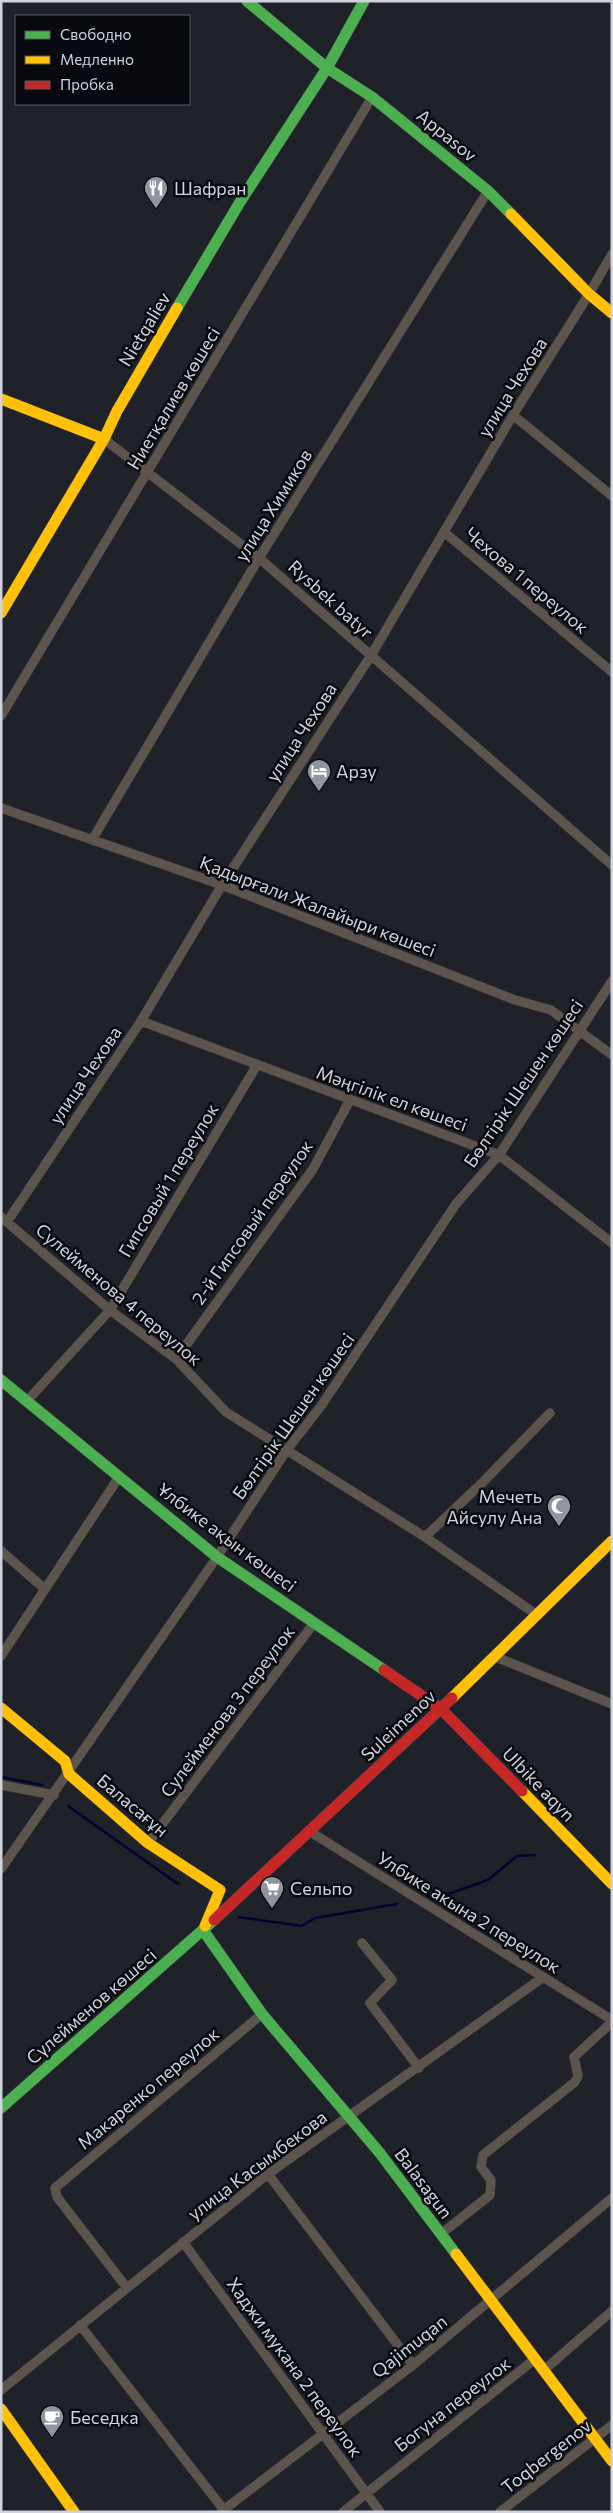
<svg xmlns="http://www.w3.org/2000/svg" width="613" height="2513" viewBox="0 0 613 2513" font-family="Commissioner,sans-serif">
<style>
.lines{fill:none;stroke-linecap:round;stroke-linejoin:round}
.stream{stroke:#030432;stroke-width:2.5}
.street-casing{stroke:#393c41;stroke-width:10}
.fast-casing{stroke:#393c41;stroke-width:12}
.slow-casing{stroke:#393c41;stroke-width:12}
.jam-casing{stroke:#393c41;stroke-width:12}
.street{stroke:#5d554d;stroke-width:9}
.fast{stroke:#4caf50;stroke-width:11}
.slow{stroke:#ffc107;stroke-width:11}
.jam{stroke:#c62828;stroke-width:11}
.labels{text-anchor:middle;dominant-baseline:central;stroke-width:5;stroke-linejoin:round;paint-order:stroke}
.street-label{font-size:18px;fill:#d0d3dd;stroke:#080a10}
.poi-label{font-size:18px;fill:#d0d3dd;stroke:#080a10;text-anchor:start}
</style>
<rect width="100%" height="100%" fill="#1f2229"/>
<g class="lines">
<path class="stream" d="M 1,1777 L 42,1785
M 68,1806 L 178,1884
M 428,1896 L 451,1893 L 488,1880 L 517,1856 L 535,1855
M 239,1917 L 302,1926 L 315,1918 L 397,1904"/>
<g class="street-casing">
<path id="street" d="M 513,415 L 612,496
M 104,439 L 259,558 L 612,865
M 444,532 L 612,672
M 1,716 L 372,97
M 1,808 L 222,885 L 515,1000 L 551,1010 L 612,1055
M 92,840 L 259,558 L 488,191
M 141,1021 L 499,1155 L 612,1243
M 1,1217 L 110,1310 L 176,1359 L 226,1412 L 425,1537 L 537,1615
M 7,1222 L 141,1021 L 222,885 L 370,657 L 513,415 L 589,294 L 612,254
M 176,1359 L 313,1169 L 350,1100
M 27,1401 L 110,1310 L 257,1065
M 425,1537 L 483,1482 L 550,1413
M 1,1551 L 45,1589
M 1,1656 L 119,1477
M 496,1657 L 612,1704
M 1,1785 L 54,1795
M 309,1831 L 612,2020
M 148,1843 L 314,1623
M 1,1869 L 217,1557 L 286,1451 L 321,1406 L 456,1204 L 499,1155 L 612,981
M 362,1943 L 392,1980 L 370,2003 L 419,2068
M 268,2174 L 413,2365
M 441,2234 L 490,2195 L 491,2180 L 481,2167 L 483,2155 L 575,2082 L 578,2076 L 574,2057 L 612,2022
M 183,2242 L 380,2512
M 127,2288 L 57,2197 L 55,2188 L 262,2014
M 80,2325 L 224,2510
M 544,2370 L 612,2311
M 1,2390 L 268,2174 L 542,1978
M 221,2512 L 413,2365 L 612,2198
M 343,2512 L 535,2359
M 500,2512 L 612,2425"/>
</g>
<g class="fast-casing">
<path id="fast" d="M 247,1 L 327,68 L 372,97 L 488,191 L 511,214
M 177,308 L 240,202 L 327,68 L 364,1
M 1,1380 L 217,1557 L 384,1670
M 203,1930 L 262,2014 L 379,2152 L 456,2254
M 1,2108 L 214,1920"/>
</g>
<g class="slow-casing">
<path id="slow" d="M 511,214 L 589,294 L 612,313
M 1,399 L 104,439
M 1,613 L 104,439 L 117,411 L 177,308
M 452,1698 L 612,1541
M 1,1708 L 65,1761 L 69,1774 L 148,1843 L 220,1890 L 205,1926
M 522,1791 L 612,1884
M 456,2254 L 612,2461
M 1,2409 L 74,2512"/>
</g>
<g class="jam-casing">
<path id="jam" d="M 384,1670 L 441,1709 L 522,1791
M 214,1920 L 452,1698"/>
</g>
<use href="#street" class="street"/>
<use href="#fast" class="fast"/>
<use href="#slow" class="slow"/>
<use href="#jam" class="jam"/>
</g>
<defs>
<g id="restaurant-pin" transform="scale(1.25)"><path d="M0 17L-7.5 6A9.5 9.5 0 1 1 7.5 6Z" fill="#92959e" stroke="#080a10"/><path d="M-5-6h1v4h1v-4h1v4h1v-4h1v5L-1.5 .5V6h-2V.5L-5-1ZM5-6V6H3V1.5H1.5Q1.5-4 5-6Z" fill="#fff"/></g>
<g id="hotel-pin" transform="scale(1.25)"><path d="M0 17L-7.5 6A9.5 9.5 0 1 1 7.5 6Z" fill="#92959e" stroke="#080a10"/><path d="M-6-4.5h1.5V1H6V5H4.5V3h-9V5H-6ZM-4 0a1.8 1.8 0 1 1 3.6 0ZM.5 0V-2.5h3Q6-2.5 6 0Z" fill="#fff"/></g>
<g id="mosque-pin" transform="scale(1.25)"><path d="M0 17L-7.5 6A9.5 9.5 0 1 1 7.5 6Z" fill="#92959e" stroke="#080a10"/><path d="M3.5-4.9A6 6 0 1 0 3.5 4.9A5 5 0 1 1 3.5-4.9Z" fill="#fff"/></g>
<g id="supermarket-pin" transform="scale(1.25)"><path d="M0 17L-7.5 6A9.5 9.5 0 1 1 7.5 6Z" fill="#92959e" stroke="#080a10"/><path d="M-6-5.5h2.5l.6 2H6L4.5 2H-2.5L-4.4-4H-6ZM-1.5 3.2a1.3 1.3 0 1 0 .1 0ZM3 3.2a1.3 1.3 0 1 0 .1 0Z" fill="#fff"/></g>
<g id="cafe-pin" transform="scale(1.25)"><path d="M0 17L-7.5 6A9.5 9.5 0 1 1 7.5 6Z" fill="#92959e" stroke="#080a10"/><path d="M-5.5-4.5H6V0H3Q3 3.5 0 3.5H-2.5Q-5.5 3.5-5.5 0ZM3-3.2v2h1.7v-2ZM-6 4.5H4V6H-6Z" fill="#fff"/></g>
</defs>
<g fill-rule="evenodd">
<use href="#restaurant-pin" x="156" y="188"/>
<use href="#hotel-pin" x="319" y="771"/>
<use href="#mosque-pin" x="559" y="1506"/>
<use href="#supermarket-pin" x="272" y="1888"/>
<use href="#cafe-pin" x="52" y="2417"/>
</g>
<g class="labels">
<g class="street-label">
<text transform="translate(447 135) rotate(39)">Appasov</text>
<text transform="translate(144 329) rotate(-59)">Nietqaliev</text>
<text transform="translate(512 387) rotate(-58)">улица Чехова</text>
<text transform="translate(173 398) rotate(-59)">Ниетқалиев көшесі</text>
<text transform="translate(273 505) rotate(-58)">улица Химиков</text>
<text transform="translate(527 580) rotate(40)">Чехова 1 переулок</text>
<text transform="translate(331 599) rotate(42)">Rysbek batyr</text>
<text transform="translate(301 732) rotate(-57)">улица Чехова</text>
<text transform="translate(318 906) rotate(21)">Қадырғали Жалайыри көшесі</text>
<text transform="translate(85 1075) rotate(-56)">улица Чехова</text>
<text transform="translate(523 1083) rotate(-56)">Бөлтірік Шешен көшесі</text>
<text transform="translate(392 1098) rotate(20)">Мәңгілік ел көшесі</text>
<text transform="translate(168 1180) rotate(-59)">Гипсовый 1 переулок</text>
<text transform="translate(252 1222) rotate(-55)">2-й Гипсовый переулок</text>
<text transform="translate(119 1294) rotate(40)">Сулейменова 4 переулок</text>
<text transform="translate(293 1416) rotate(-55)">Бөлтірік Шешен көшесі</text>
<text transform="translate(227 1537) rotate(37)">Ұлбике ақын көшесі</text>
<text transform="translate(227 1711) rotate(-53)">Сулейменова 3 переулок</text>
<text transform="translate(398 1725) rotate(-43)">Suleimenov</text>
<text transform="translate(539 1784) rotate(46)">Ulbike aqyn</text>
<text transform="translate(133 1805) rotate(40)">Баласағұн</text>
<text transform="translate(469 1912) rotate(32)">Улбике акына 2 переулок</text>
<text transform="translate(91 2006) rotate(-41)">Сүлейменов көшесі</text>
<text transform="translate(148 2088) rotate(-40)">Макаренко переулок</text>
<text transform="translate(257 2165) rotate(-37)">улица Касымбекова</text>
<text transform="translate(424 2183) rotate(53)">Balasagun</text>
<text transform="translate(409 2346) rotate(-38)">Qajimuqan</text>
<text transform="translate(295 2367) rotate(54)">Хаджи мукана 2 переулок</text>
<text transform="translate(452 2404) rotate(-38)">Богуна переулок</text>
<text transform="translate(546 2456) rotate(-38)">Toqbergenov</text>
</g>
<g class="poi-label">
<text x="174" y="188">Шафран</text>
<text x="336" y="771">Арзу</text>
<text x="542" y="1496" text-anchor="end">Мечеть<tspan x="542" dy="21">Айсулу Ана</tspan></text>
<text x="290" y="1888">Сельпо</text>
<text x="70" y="2417">Беседка</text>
</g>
</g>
<rect width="613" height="2513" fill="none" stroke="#d0d3dd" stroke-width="5"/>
<rect x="15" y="15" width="175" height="90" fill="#080a10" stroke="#585a62"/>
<rect x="25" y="31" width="25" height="8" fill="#4caf50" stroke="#585a62"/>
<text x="60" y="40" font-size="15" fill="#d0d3dd">Свободно</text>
<rect x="25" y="56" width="25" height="8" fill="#ffc107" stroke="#585a62"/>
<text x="60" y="65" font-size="15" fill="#d0d3dd">Медленно</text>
<rect x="25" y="81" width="25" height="8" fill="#c62828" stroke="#585a62"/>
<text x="60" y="90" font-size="15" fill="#d0d3dd">Пробка</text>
</svg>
